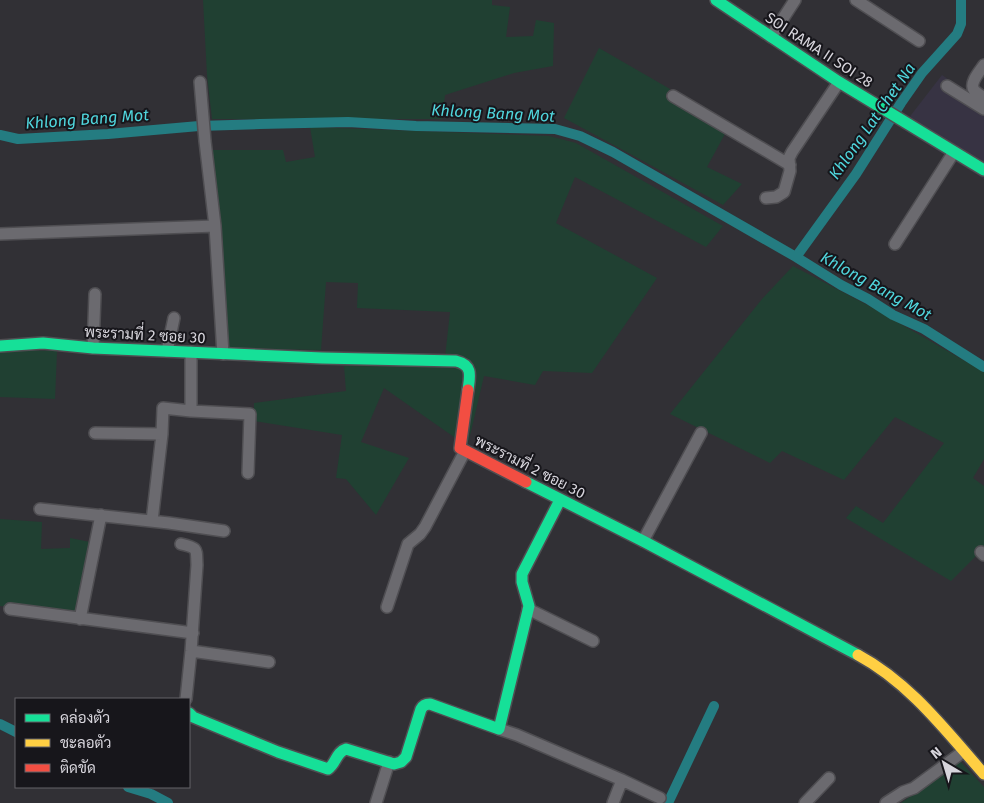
<svg xmlns="http://www.w3.org/2000/svg" width="984" height="803" viewBox="0 0 984 803" font-family="'Fira Sans',Sarabun,sans-serif">
<style>
.built{fill:#373343}
.green{fill:#204032}
.lines{fill:none;stroke-linecap:round;stroke-linejoin:round}
.canal{stroke:#247c81;stroke-width:10}
.street-casing{stroke:#4f4e52;stroke-width:14}
.fast-casing{stroke:#4f4e52;stroke-width:14}
.slow-casing{stroke:#4f4e52;stroke-width:14}
.jam-casing{stroke:#4f4e52;stroke-width:14}
.street{stroke:#6b6a6f;stroke-width:11}
.fast{stroke:#16e098;stroke-width:11}
.slow{stroke:#ffcf43;stroke-width:11}
.jam{stroke:#f24e42;stroke-width:11}
.labels{text-anchor:middle;dominant-baseline:central;stroke-width:4;stroke-linejoin:round;paint-order:stroke}
.street-label{font-size:15px;fill:#d7d5dc;stroke:#17161b}
.water-label{font-size:16px;font-style:italic;fill:#50d6dd;stroke:#17161b}
</style>
<rect width="100%" height="100%" fill="#313035"/>
<path class="built" d="M 942,75 L 984,105 L 984,179 L 901,128 Z"/>
<path class="green" d="M 203,0 L 492,0 L 492,5 L 510,7 L 506,37 L 533,36 L 536,20 L 554,23 L 553,66 L 514,73 L 445,95 L 442,119 L 212,119 L 207,75 Z
M 599,48 L 670,89 L 666,97 L 726,132 L 707,167 L 742,184 L 723,205 L 634,156 L 564,118 Z
M 310,127 L 549,136 L 576,143 L 723,226 L 706,247 L 575,177 L 556,223 L 657,278 L 592,373 L 543,371 L 535,385 L 484,376 L 468,444 L 454,437 L 384,388 L 361,442 L 409,458 L 376,515 L 346,479 L 336,478 L 342,435 L 254,421 L 254,403 L 346,391 L 344,366 L 444,367 L 450,312 L 357,308 L 358,283 L 326,282 L 321,350 L 226,348 L 212,150 L 283,150 L 286,162 L 315,157 Z
M 793,266 L 871,307 L 984,372 L 984,459 L 973,478 L 984,486 L 984,548 L 951,581 L 846,518 L 856,506 L 883,523 L 944,443 L 895,417 L 844,480 L 782,451 L 770,463 L 670,414 L 762,299 Z
M 0,350 L 57,351 L 55,399 L 0,397 Z
M 0,519 L 42,522 L 41,549 L 70,548 L 70,538 L 90,542 L 76,613 L 0,606 Z
M 960,761 L 984,787 L 984,803 L 901,803 Z"/>
<g class="lines">
<path class="canal" d="M 0,135 L 18,139 L 108,134 L 199,126 L 260,124 L 348,122 L 416,126 L 555,129 L 580,136 L 613,152 L 796,257 L 841,285 L 868,299 L 893,315 L 924,329 L 984,367
M 796,257 L 856,174 L 901,103 L 922,73 L 957,34 L 961,24 L 961,0
M 0,724 L 16,732
M 128,787 L 151,794 L 168,803
M 668,803 L 714,706"/>
<g class="street-casing">
<path id="street" d="M 856,0 L 919,41
M 771,37 L 795,0
M 984,65 C 980,71 969,83 974,90 C 976,93 981,95 984,98
M 200,82 L 205,141 L 215,226 L 223,354
M 947,86 L 984,109
M 673,96 L 790,165
M 766,198 L 776,197 L 784,192 L 790,171 L 789,158 L 792,152 L 839,82
M 0,234 L 215,226
M 895,244 L 954,152
M 93,348 L 95,294
M 167,351 L 174,318
M 191,352 L 191,411 L 250,414 L 248,473
M 95,433 L 162,434 L 163,408 L 191,411
M 40,509 L 169,523 L 224,531
M 152,521 L 162,434
M 643,541 L 701,433
M 181,544 C 199,548 196,549 197,565 L 191,651 L 186,699
M 981,552 L 984,555
M 387,607 L 408,544 L 420,534 L 425,527 L 465,451
M 10,609 L 193,633
M 528,609 L 593,641
M 80,619 L 101,515
M 191,651 L 269,662
M 499,729 L 517,735 L 622,780 L 613,803
M 622,780 L 660,798
M 376,803 L 389,762
M 805,803 L 829,778
M 886,803 L 903,792 L 914,788 L 964,751"/>
</g>
<g class="fast-casing">
<path id="fast" d="M 716,0 L 839,82 L 984,170
M 0,346 L 43,343 L 93,348 L 322,358 L 456,361 C 473,365 470,376 468,390
M 526,482 L 643,541 L 858,655
M 189,713 L 193,717 L 278,752 L 328,769 C 336,764 336,752 346,749 L 394,764 L 401,762 L 406,757 L 421,709 C 423,705 426,704 430,704 L 499,729 L 529,606 L 522,582 L 522,574 L 560,500"/>
</g>
<g class="slow-casing">
<path id="slow" d="M 858,655 C 910,683 946,731 984,774"/>
</g>
<g class="jam-casing">
<path id="jam" d="M 468,390 L 460,448 L 526,482"/>
</g>
<use href="#street" class="street"/>
<use href="#fast" class="fast"/>
<use href="#slow" class="slow"/>
<use href="#jam" class="jam"/>
</g>
<g class="labels">
<g class="street-label">
<text transform="translate(819 50) rotate(33)">SOI RAMA II SOI 28</text>
<text transform="translate(145 335) rotate(3)">พระรามที่ 2 ซอย 30</text>
<text transform="translate(530 467) rotate(27)">พระรามที่ 2 ซอย 30</text>
</g>
<g class="water-label">
<text transform="translate(493 113) rotate(3)">Khlong Bang Mot</text>
<text transform="translate(87 119) rotate(-4)">Khlong Bang Mot</text>
<text transform="translate(872 121) rotate(-55)">Khlong Lat Chet Na</text>
<text transform="translate(876 286) rotate(29)">Khlong Bang Mot</text>
</g>
</g>
<rect x="15" y="698" width="175" height="90" fill="#17161b" stroke="#646268"/>
<rect x="25" y="714" width="25" height="8" fill="#16e098" stroke="#646268"/>
<text x="60" y="723" font-size="15" fill="#d7d5dc">คล่องตัว</text>
<rect x="25" y="739" width="25" height="8" fill="#ffcf43" stroke="#646268"/>
<text x="60" y="748" font-size="15" fill="#d7d5dc">ชะลอตัว</text>
<rect x="25" y="764" width="25" height="8" fill="#f24e42" stroke="#646268"/>
<text x="60" y="773" font-size="15" fill="#d7d5dc">ติดขัด</text>
<g transform="translate(944 763) rotate(322)" stroke="#17161b" stroke-width="4" paint-order="stroke">
<path d="M0-4L9 19L0 12L-9 19Z" fill="#d7d5dc"/>
<text y="-8" font-size="14" font-weight="bold" text-anchor="middle" fill="#d7d5dc">N</text>
</g>
</svg>
